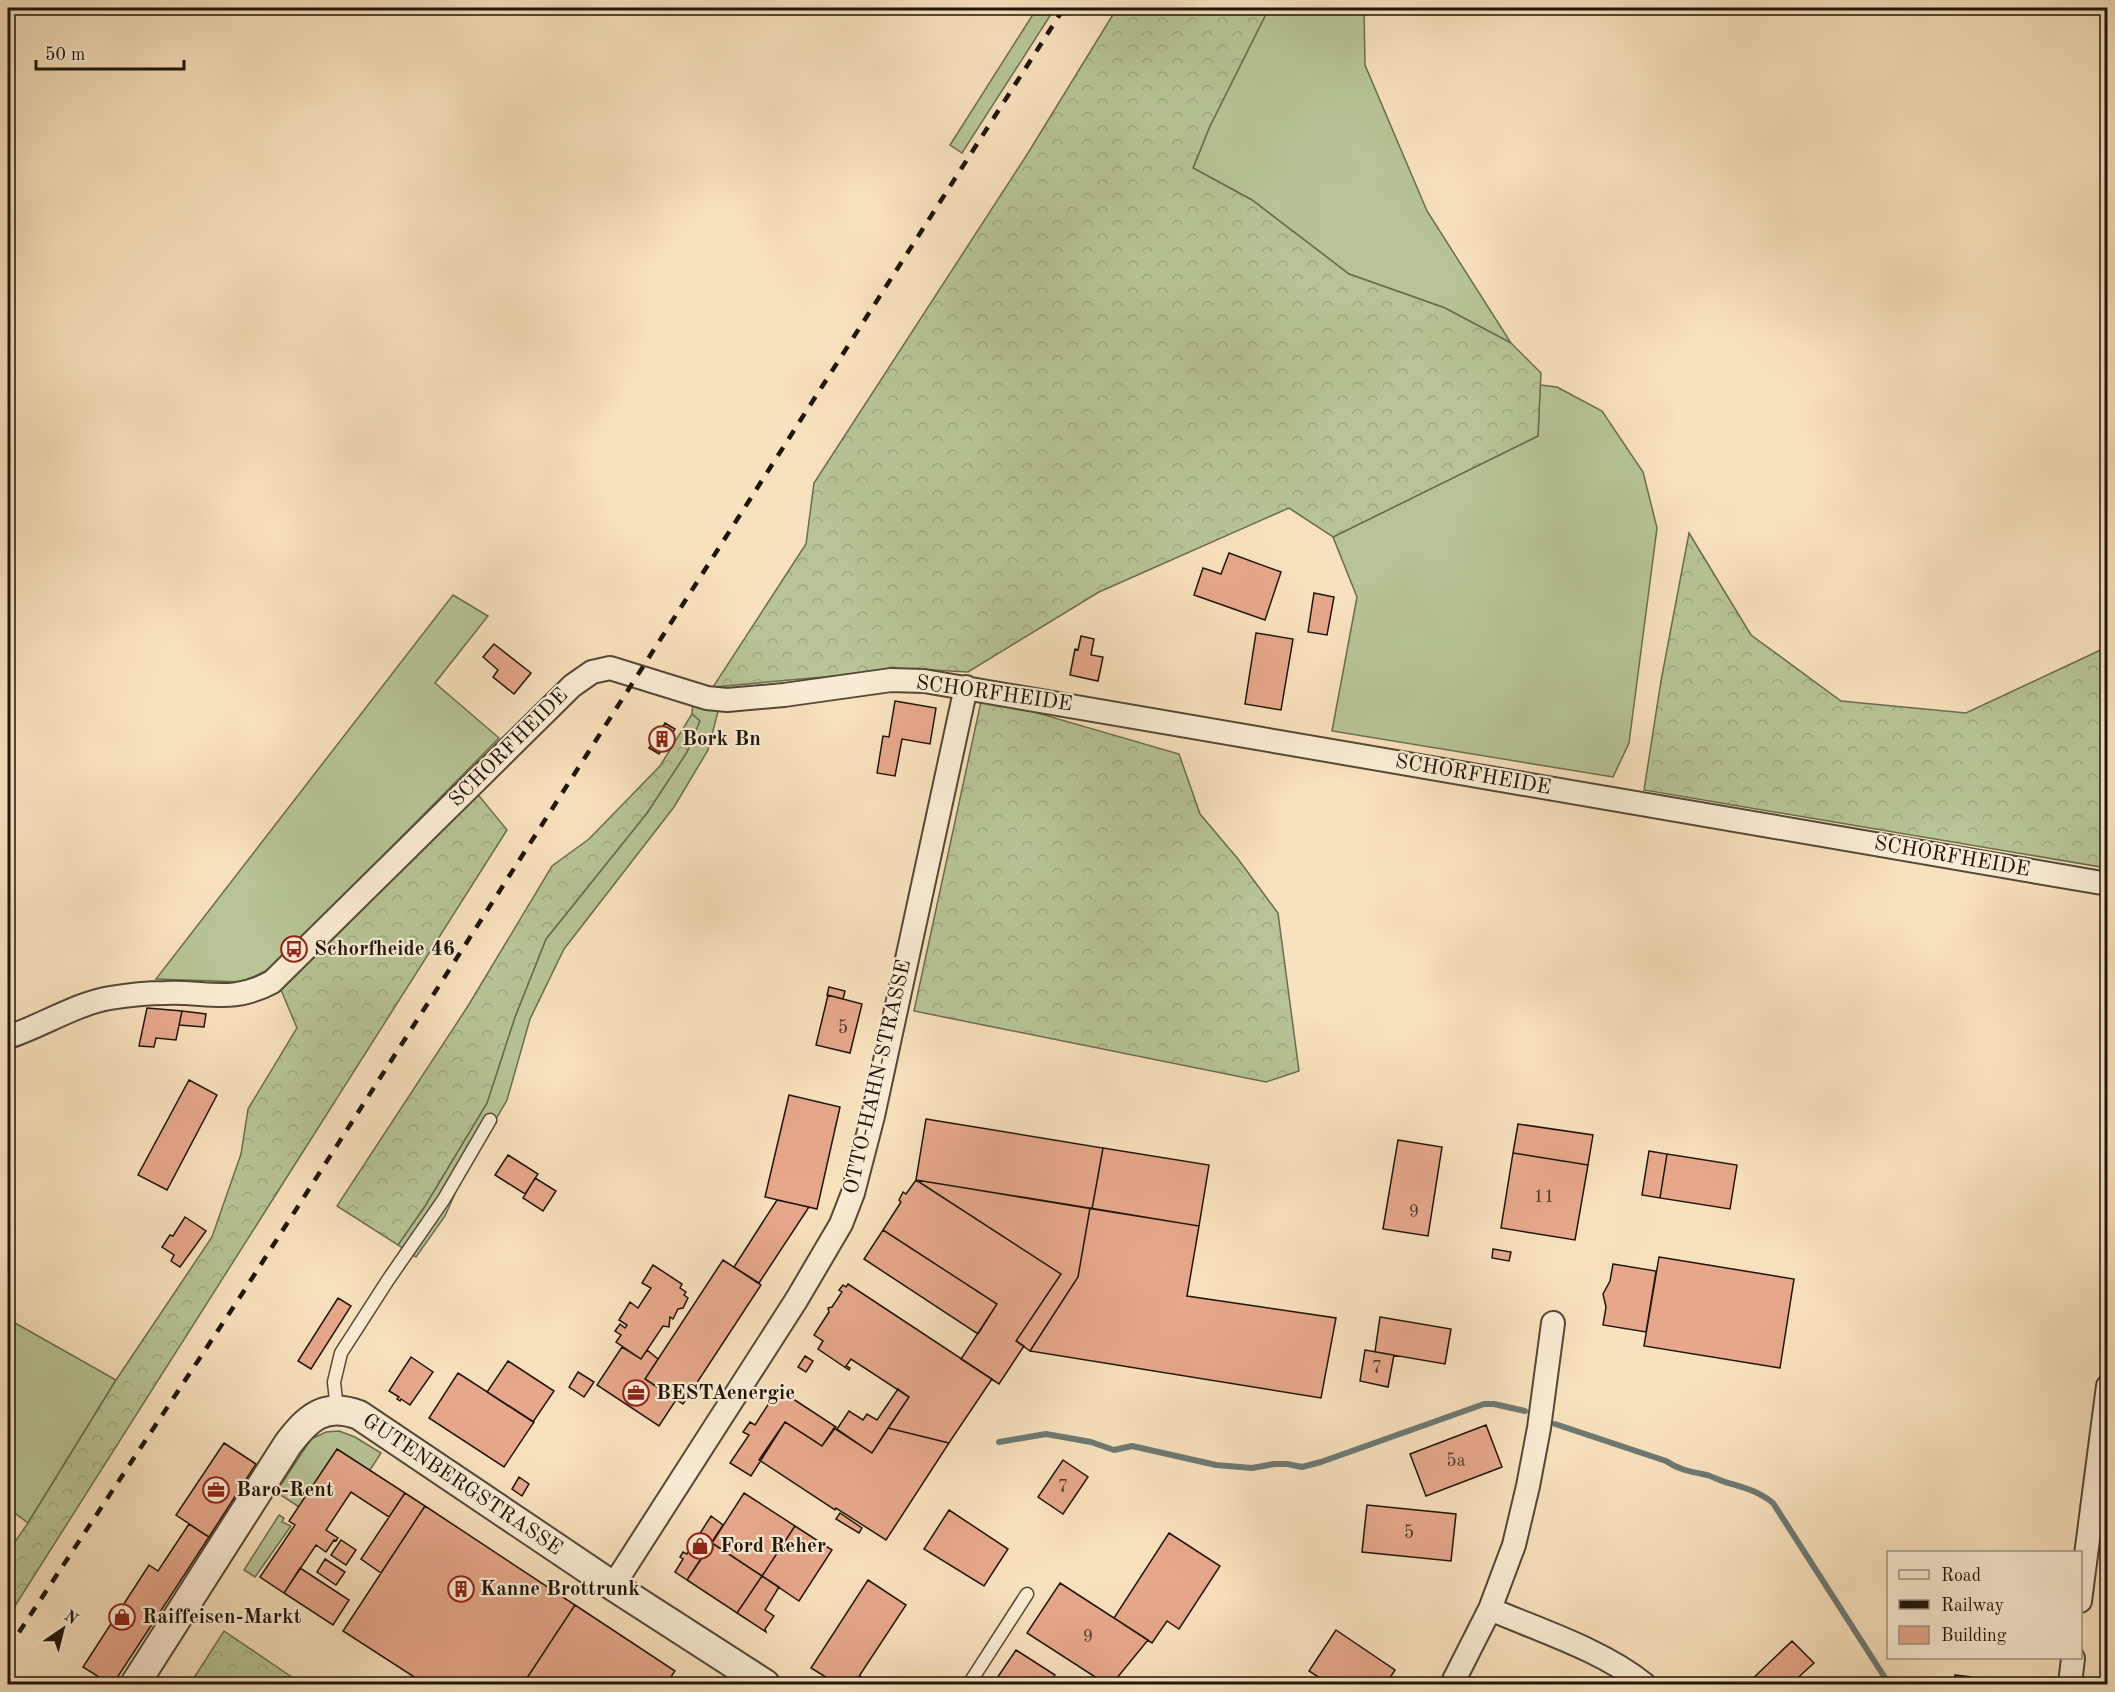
<svg xmlns="http://www.w3.org/2000/svg" width="2115" height="1692" viewBox="0 0 2115 1692" font-family="'Old Standard TT',serif">
<style>
.grass{fill:#b7c495;stroke:#6a6c4f;stroke-width:1.5}
.forest{fill:url(#forest-crowns);stroke:#6a6c4f;stroke-width:1.5}
.lines{fill:none;stroke-linecap:round;stroke-linejoin:round}
.stream{stroke:#6d7974;stroke-width:6}
.building{fill:#e7a78c;stroke:#1e1509;stroke-width:1.5}
.service-casing{stroke:#544836;stroke-width:15}
.minor-casing{stroke:#544836;stroke-width:26}
.tertiary-casing{stroke:#544836;stroke-width:32}
.service{stroke:#faecd4;stroke-width:12}
.minor{stroke:#faecd4;stroke-width:22}
.tertiary{stroke:#faecd4;stroke-width:28}
.rail{stroke:#1e1509;stroke-width:4.5;stroke-dasharray:10 10;stroke-linecap:butt}
.labels{text-anchor:middle;dominant-baseline:central;stroke-width:4.5;stroke-linejoin:round;paint-order:stroke}
.number-label{font-size:18px;fill:#503a2a}
.street-label{font-size:21px;fill:#1e1509;stroke:#faecd4}
.poi-label{font-size:21px;font-weight:bold;fill:#1e1509;stroke:#faecd4;text-anchor:start}
</style>
<defs>
<pattern id="forest-crowns" width="20" height="18" patternUnits="userSpaceOnUse" patternTransform="scale(1.5)"><rect width="20" height="18" fill="#b7c495"/><path d="M2 6a3 3 0 1 1 6 0M12 15a3 3 0 1 1 6 0" fill="none" stroke="#9da87f"/></pattern>
</defs>
<rect width="100%" height="100%" fill="#f8e1bd"/>
<filter id="stains"><feTurbulence type="fractalNoise" baseFrequency=".00333" numOctaves="4"/><feColorMatrix values="0 0 0 0 .2 0 0 0 0 .09 0 0 0 0 .02 0 0 0 .5 -.17"/></filter>
<radialGradient id="worn" r=".72"><stop offset=".6" stop-color="#630" stop-opacity="0"/><stop offset="1" stop-color="#630" stop-opacity=".3"/></radialGradient>
<path class="grass" d="M 1037,8 L 1055,8 L 962,153 L 950,145 Z
M 1269,8 L 1364,8 L 1365,65 L 1427,211 L 1511,343 L 1445,308 L 1349,274 L 1252,200 L 1193,168 L 1210,126 Z
M 1540,385 L 1557,387 L 1602,411 L 1643,472 L 1657,528 L 1629,743 L 1613,777 L 1332,731 L 1357,597 L 1333,537 L 1538,436 Z
M 453,595 L 488,616 L 435,683 L 499,738 L 273,967 L 243,982 L 156,979 Z
M 693,701 L 720,704 L 708,750 L 674,807 L 564,949 L 530,1019 L 507,1100 L 462,1178 L 445,1216 L 416,1257 L 398,1245 L 425,1206 L 487,1103 L 515,1017 L 546,939 L 647,813 L 687,752 L 699,721 L 692,714 Z
M 8,1319 L 116,1380 L 28,1523 L 8,1508 Z
M 339,1431 L 355,1437 L 381,1453 L 370,1470 L 299,1507 L 276,1492 L 311,1439 L 326,1432 Z
M 279,1515 L 284,1518 L 282,1522 L 291,1526 L 255,1577 L 244,1570 Z"/>
<path class="forest" d="M 1117,8 L 1269,8 L 1210,126 L 1193,168 L 1252,200 L 1349,274 L 1445,308 L 1511,343 L 1541,373 L 1538,436 L 1333,537 L 1289,508 L 1099,592 L 968,672 L 914,669 L 713,687 L 806,544 L 814,483 L 1028,153 Z
M 1689,533 L 1751,635 L 1841,701 L 1966,713 L 2107,647 L 2107,868 L 1644,790 L 1661,681 Z
M 982,697 L 1179,754 L 1200,814 L 1238,859 L 1278,913 L 1299,1071 L 1266,1082 L 914,1011 Z
M 692,714 L 700,721 L 687,752 L 647,813 L 546,939 L 515,1017 L 487,1103 L 425,1206 L 398,1245 L 337,1206 L 468,1006 L 552,866 L 589,839 L 660,766 Z
M 471,786 L 507,830 L 8,1617 L 8,1552 L 28,1523 L 116,1380 L 212,1237 L 241,1154 L 248,1109 L 297,1028 L 281,990 Z
M 224,1631 L 302,1684 L 190,1684 Z"/>
<g class="lines">
<path class="stream" d="M 1555,1424 L 1666,1461 C 1679,1470 1692,1472 1707,1475 C 1713,1477 1719,1480 1725,1482 C 1743,1487 1758,1491 1773,1503 L 1889,1684
M 999,1442 L 1046,1434 L 1091,1442 L 1114,1450 L 1132,1446 L 1216,1465 L 1252,1468 L 1274,1464 L 1287,1464 L 1302,1467 L 1321,1462 L 1484,1404 L 1494,1404 L 1525,1411"/>
</g>
<path class="building" d="M 1229,553 L 1281,572 L 1265,620 L 1194,595 L 1203,568 L 1221,574 Z
M 1314,593 L 1334,597 L 1327,635 L 1308,632 Z
M 1256,633 L 1293,639 L 1281,710 L 1245,704 Z
M 1081,636 L 1094,639 L 1091,655 L 1103,657 L 1098,681 L 1070,675 L 1075,649 L 1078,650 Z
M 494,644 L 531,673 L 514,694 L 493,677 L 498,670 L 483,657 Z
M 895,701 L 936,708 L 930,744 L 902,739 L 895,776 L 877,773 L 883,736 L 889,737 Z
M 665,723 L 675,729 L 659,754 L 649,748 Z
M 829,987 L 845,991 L 843,999 L 827,995 Z
M 828,995 L 862,1004 L 850,1053 L 816,1045 Z
M 147,1008 L 182,1011 L 176,1040 L 156,1038 L 154,1047 L 139,1046 Z
M 182,1011 L 206,1014 L 204,1027 L 179,1025 Z
M 189,1080 L 217,1095 L 167,1190 L 138,1175 Z
M 789,1095 L 840,1107 L 817,1209 L 765,1197 Z
M 926,1119 L 1103,1148 L 1092,1209 L 916,1180 Z
M 1518,1124 L 1593,1135 L 1588,1165 L 1513,1153 Z
M 1398,1140 L 1442,1147 L 1428,1236 L 1383,1229 Z
M 1103,1148 L 1209,1165 L 1199,1226 L 1092,1209 Z
M 1649,1151 L 1667,1154 L 1660,1198 L 1642,1195 Z
M 1513,1153 L 1588,1165 L 1575,1240 L 1501,1228 Z
M 1667,1154 L 1737,1165 L 1730,1209 L 1660,1198 Z
M 508,1155 L 538,1174 L 525,1194 L 495,1175 Z
M 535,1178 L 556,1191 L 543,1211 L 523,1198 Z
M 916,1180 L 1090,1208 L 1078,1277 L 1030,1351 L 1016,1341 L 1061,1274 Z
M 916,1180 L 1061,1274 L 1016,1341 L 1024,1346 L 999,1384 L 961,1359 L 997,1304 L 883,1230 L 901,1202 L 899,1200 L 903,1192 L 906,1194 Z
M 777,1200 L 809,1207 L 759,1283 L 734,1267 Z
M 1090,1208 L 1199,1226 L 1187,1296 L 1336,1318 L 1321,1398 L 1030,1351 L 1078,1277 Z
M 185,1217 L 206,1231 L 180,1267 L 171,1261 L 174,1255 L 162,1247 L 170,1235 L 173,1236 Z
M 883,1230 L 997,1304 L 978,1334 L 864,1259 Z
M 1493,1249 L 1511,1252 L 1509,1261 L 1492,1258 Z
M 1659,1257 L 1794,1279 L 1780,1368 L 1644,1346 Z
M 723,1260 L 761,1285 L 683,1404 L 645,1379 Z
M 1613,1264 L 1656,1271 L 1646,1332 L 1603,1325 L 1606,1307 L 1603,1294 L 1610,1281 Z
M 653,1265 L 682,1284 L 680,1288 L 686,1292 L 684,1295 L 688,1298 L 683,1308 L 678,1309 L 673,1319 L 670,1317 L 669,1327 L 663,1326 L 641,1359 L 616,1342 L 621,1335 L 615,1331 L 620,1324 L 625,1328 L 627,1325 L 619,1320 L 630,1302 L 638,1308 L 651,1288 L 642,1283 Z
M 848,1284 L 992,1379 L 949,1443 L 888,1428 L 909,1397 L 851,1359 L 846,1366 L 850,1368 L 849,1370 L 818,1349 L 823,1341 L 814,1335 L 829,1312 L 828,1308 L 832,1307 L 842,1292 L 839,1290 L 843,1285 L 846,1287 Z
M 338,1298 L 351,1306 L 311,1369 L 298,1361 Z
M 1380,1317 L 1451,1329 L 1445,1364 L 1375,1352 Z
M 622,1347 L 641,1359 L 647,1350 L 658,1359 L 645,1379 L 676,1400 L 659,1426 L 597,1385 Z
M 1365,1350 L 1394,1355 L 1388,1387 L 1360,1381 Z
M 805,1356 L 813,1361 L 806,1372 L 798,1367 Z
M 411,1357 L 433,1372 L 410,1405 L 401,1399 L 400,1401 L 397,1399 L 399,1397 L 389,1391 Z
M 508,1361 L 554,1391 L 533,1422 L 487,1392 Z
M 578,1372 L 594,1382 L 584,1397 L 569,1387 Z
M 458,1373 L 534,1422 L 504,1467 L 429,1418 Z
M 778,1389 L 836,1427 L 822,1446 L 785,1422 L 751,1476 L 730,1463 L 749,1435 L 743,1432 L 750,1422 L 755,1425 Z
M 898,1389 L 909,1397 L 872,1453 L 837,1429 L 849,1411 L 863,1420 L 867,1414 L 877,1420 Z
M 785,1422 L 822,1446 L 834,1428 L 872,1453 L 888,1428 L 949,1443 L 886,1540 L 836,1508 L 835,1510 L 759,1460 Z
M 1486,1425 L 1502,1467 L 1426,1496 L 1410,1454 Z
M 224,1443 L 256,1464 L 209,1537 L 176,1515 Z
M 337,1449 L 405,1493 L 389,1517 L 351,1492 L 326,1530 L 338,1538 L 336,1541 L 334,1540 L 326,1552 L 316,1545 L 284,1593 L 260,1577 L 295,1525 L 289,1521 Z
M 1063,1460 L 1088,1477 L 1063,1514 L 1038,1497 Z
M 519,1477 L 529,1484 L 522,1496 L 512,1489 Z
M 405,1493 L 425,1506 L 381,1573 L 361,1559 Z
M 744,1493 L 795,1526 L 762,1576 L 712,1543 Z
M 1367,1505 L 1456,1514 L 1451,1561 L 1362,1552 Z
M 425,1506 L 575,1605 L 523,1684 L 425,1684 L 343,1631 Z
M 949,1510 L 1008,1549 L 984,1586 L 924,1549 Z
M 840,1513 L 862,1528 L 859,1533 L 836,1519 Z
M 711,1516 L 723,1525 L 687,1580 L 675,1572 L 683,1559 L 680,1557 L 683,1552 L 687,1554 Z
M 189,1524 L 209,1537 L 113,1684 L 110,1684 L 83,1667 L 149,1565 L 158,1571 Z
M 795,1526 L 832,1550 L 799,1601 L 762,1576 Z
M 1169,1533 L 1220,1566 L 1179,1629 L 1167,1621 L 1152,1643 L 1114,1618 Z
M 341,1540 L 356,1550 L 346,1565 L 331,1555 Z
M 712,1543 L 762,1576 L 737,1613 L 687,1580 Z
M 325,1559 L 345,1572 L 336,1585 L 317,1572 Z
M 300,1568 L 349,1600 L 333,1625 L 284,1593 Z
M 762,1576 L 779,1587 L 765,1610 L 774,1616 L 765,1629 L 766,1632 L 737,1613 Z
M 868,1580 L 906,1605 L 854,1684 L 837,1684 L 811,1668 Z
M 1060,1583 L 1148,1640 L 1112,1684 L 1106,1684 L 1027,1633 Z
M 575,1605 L 675,1671 L 666,1684 L 523,1684 Z
M 1336,1630 L 1395,1670 L 1386,1684 L 1329,1684 L 1309,1671 Z
M 1792,1641 L 1814,1663 L 1791,1684 L 1747,1684 Z
M 1016,1650 L 1055,1675 L 1048,1684 L 993,1684 Z
M 1955,1675 L 1971,1677 L 1969,1684 L 1954,1684 Z
M 860,1676 L 872,1684 L 854,1684 Z
M 1994,1680 L 2023,1684 L 1993,1684 Z"/>
<g class="lines">
<g class="service-casing">
<path id="service" d="M 337,1410 L 334,1382 L 341,1353 L 388,1280 L 444,1199 L 490,1120
M 969,1684 L 1027,1594"/>
</g>
<g class="minor-casing">
<path id="minor" d="M 8,1037 C 42,1026 75,1004 110,998 C 128,995 147,993 165,993 C 207,991 232,1004 272,982 L 572,686 L 592,672 L 610,668 L 707,698 L 727,700 L 784,695 L 891,680 L 924,681 L 2108,884
M 613,1586 L 797,1299 L 841,1224 L 853,1193 L 873,1116 L 966,687
M 2080,1601 L 2108,1386
M 1490,1609 C 1539,1630 1604,1651 1644,1684
M 1452,1684 L 1490,1609 L 1514,1545 L 1528,1486 L 1539,1428 L 1553,1323
M 2070,1684 L 2073,1658"/>
</g>
<g class="tertiary-casing">
<path id="tertiary" d="M 135,1684 L 288,1444 C 308,1418 324,1402 359,1415 L 613,1586 L 765,1684"/>
</g>
<use href="#service" class="service"/>
<use href="#minor" class="minor"/>
<use href="#tertiary" class="tertiary"/>
<path class="rail" d="M 8,1649 L 242,1294 L 1064,8"/>
</g>
<defs>
<g id="building-ring" transform="scale(1.35)"><circle r="9.5" fill="#faecd4" stroke="#8f2418" stroke-width="1.5"/><path d="M-4-6H4V6H1V3H-1V6H-4ZM-2.5-4.3h1.7v1.8h-1.7ZM.8-4.3h1.7v1.8H.8ZM-2.5-1h1.7V.8h-1.7ZM.8-1h1.7V.8H.8Z" fill="#8f2418"/></g>
<g id="bus-ring" transform="scale(1.35)"><circle r="9.5" fill="#faecd4" stroke="#8f2418" stroke-width="1.5"/><path d="M-5-6H5V4H4V6H2V4H-2V6H-4V4H-5ZM-3.5-4V0h7V-4ZM-3.5 1.2v1.5H-2V1.2ZM2 1.2v1.5H3.5V1.2Z" fill="#8f2418"/></g>
<g id="office-ring" transform="scale(1.35)"><circle r="9.5" fill="#faecd4" stroke="#8f2418" stroke-width="1.5"/><path d="M-6-3h4V-5.5h4V-3h4V5H-6ZM-1-4.5V-3h2v-1.5ZM-6 0V1H6V0Z" fill="#8f2418"/></g>
<g id="shop-ring" transform="scale(1.35)"><circle r="9.5" fill="#faecd4" stroke="#8f2418" stroke-width="1.5"/><path d="M-5-2.5h2.3a2.7 3.5 0 0 1 5.4 0H5L5.5 6h-11ZM-1.5-2.5h3a1.5 2.3 0 0 0-3 0Z" fill="#8f2418"/></g>
</defs>
<g fill-rule="evenodd">
<use href="#building-ring" x="662" y="739"/>
<use href="#bus-ring" x="294" y="949"/>
<use href="#office-ring" x="636" y="1393"/>
<use href="#office-ring" x="216" y="1490"/>
<use href="#shop-ring" x="700" y="1546"/>
<use href="#building-ring" x="461" y="1589"/>
<use href="#shop-ring" x="122" y="1617"/>
</g>
<g class="labels">
<g class="number-label">
<text x="843" y="1028">5</text>
<text x="1544" y="1197">11</text>
<text x="1414" y="1212">9</text>
<text x="1377" y="1368">7</text>
<text x="1456" y="1461">5a</text>
<text x="1063" y="1487">7</text>
<text x="1409" y="1533">5</text>
<text x="1088" y="1637">9</text>
</g>
<g class="street-label">
<text transform="translate(994 694) rotate(8)">SCHORFHEIDE</text>
<text transform="translate(509 748) rotate(-45)">SCHORFHEIDE</text>
<text transform="translate(1473 775) rotate(10)">SCHORFHEIDE</text>
<text transform="translate(1952 857) rotate(10)">SCHORFHEIDE</text>
<text transform="translate(878 1077) rotate(-77)">OTTO-HAHN-STRASSE</text>
<text transform="translate(462 1485) rotate(34)">GUTENBERGSTRASSE</text>
</g>
<g class="poi-label">
<text x="682" y="739">Bork Bn</text>
<text x="314" y="949">Schorfheide 46</text>
<text x="656" y="1393">BESTAenergie</text>
<text x="236" y="1490">Baro-Rent</text>
<text x="720" y="1546">Ford Reher</text>
<text x="480" y="1589">Kanne Brottrunk</text>
<text x="142" y="1617">Raiffeisen-Markt</text>
</g>
</g>
<rect width="2115" height="1692" fill="none" stroke="#f8e1bd" stroke-width="30"/>
<rect x="9" y="9" width="2097" height="1674" fill="none" stroke="#1e1509" stroke-width="3"/>
<rect x="15" y="15" width="2085" height="1662" fill="none" stroke="#1e1509" stroke-width="1.5"/>
<rect x="1887" y="1551" width="195" height="108" fill="#faecd4" stroke="#a29683" stroke-width="1.5"/>
<rect x="1899" y="1570" width="30" height="9" fill="#faecd4" stroke="#a29683" stroke-width="1.5"/>
<text x="1941" y="1581" font-size="18" fill="#1e1509">Road</text>
<rect x="1899" y="1600" width="30" height="9" fill="#1e1509" stroke="#a29683" stroke-width="1.5"/>
<text x="1941" y="1611" font-size="18" fill="#1e1509">Railway</text>
<rect x="1899" y="1626" width="30" height="18" fill="#e7a78c" stroke="#a29683" stroke-width="1.5"/>
<text x="1941" y="1641" font-size="18" fill="#1e1509">Building</text>
<g transform="translate(63 1629) rotate(35)" stroke="#faecd4" stroke-width="4.5" paint-order="stroke">
<path d="M0-4.5L10 22L0 15L-10 22Z" fill="#1e1509"/>
<text y="-9" font-size="16" font-weight="bold" text-anchor="middle" fill="#1e1509">N</text>
</g>
<path d="M36 60v9h148v-9" fill="none" stroke="#1e1509" stroke-width="3"/>
<text x="45" y="60" font-size="18" fill="#1e1509" stroke="#faecd4" stroke-width="4.5" paint-order="stroke">50 m</text>
<rect width="100%" height="100%" filter="url(#stains)"/>
<rect width="100%" height="100%" fill="url(#worn)"/>
</svg>
